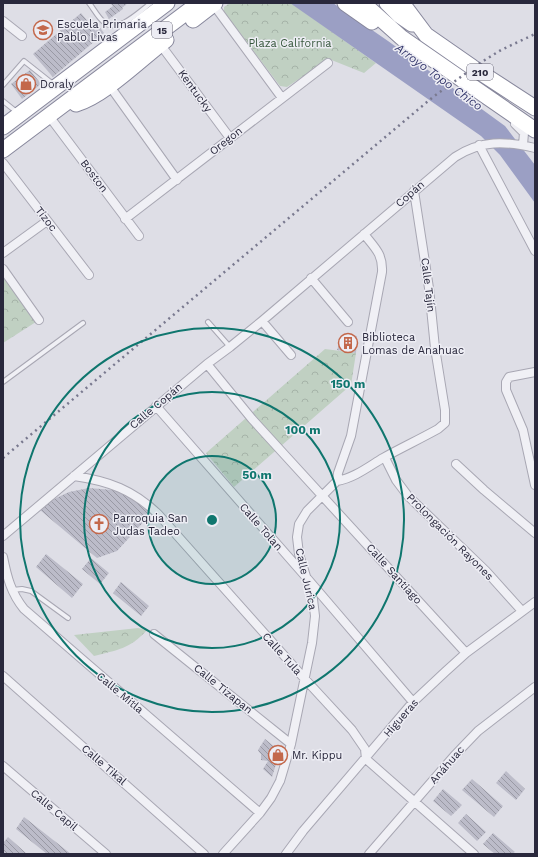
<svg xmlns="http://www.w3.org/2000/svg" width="538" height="857" viewBox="0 0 538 857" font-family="'Work Sans',sans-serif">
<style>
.park{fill:url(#park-crowns)}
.pitch{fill:#c0d0c2}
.water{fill:#9b9fc4}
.building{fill:url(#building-back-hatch)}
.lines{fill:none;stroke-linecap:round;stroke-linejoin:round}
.lane-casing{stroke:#a8a7b3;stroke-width:6}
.street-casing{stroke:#a8a7b3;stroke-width:10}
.highway-casing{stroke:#87879c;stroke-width:17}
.lane{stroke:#f0f0f5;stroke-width:4}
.street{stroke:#f0f0f5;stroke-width:8}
.highway{stroke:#fff;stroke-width:15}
.rail{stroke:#79798f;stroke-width:2.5;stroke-dasharray:2 4;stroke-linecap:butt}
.ring{fill:none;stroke:#0f766e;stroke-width:2}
.labels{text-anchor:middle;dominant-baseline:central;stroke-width:3;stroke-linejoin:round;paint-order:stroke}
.shield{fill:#ededf4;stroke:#646373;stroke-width:1}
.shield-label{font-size:10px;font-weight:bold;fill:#29283c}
.poi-label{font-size:11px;fill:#29283c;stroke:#ededf4;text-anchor:start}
.park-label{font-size:11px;fill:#37573d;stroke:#ededf4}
.street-label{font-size:11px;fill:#29283c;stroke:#ededf4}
.water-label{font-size:12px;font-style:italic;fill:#36396d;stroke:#ededf4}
.centre{fill:#0f766e;stroke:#ededf4;stroke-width:2}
.ring-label{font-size:12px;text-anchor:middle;font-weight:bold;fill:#0f766e;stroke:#ededf4;stroke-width:3;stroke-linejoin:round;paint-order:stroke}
</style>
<defs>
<pattern id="park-crowns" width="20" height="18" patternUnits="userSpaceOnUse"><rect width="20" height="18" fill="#c0d0c2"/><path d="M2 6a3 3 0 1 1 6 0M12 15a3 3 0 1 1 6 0" fill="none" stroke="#a5b3a8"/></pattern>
<pattern id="building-back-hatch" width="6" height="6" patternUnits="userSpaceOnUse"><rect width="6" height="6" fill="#bcbcc9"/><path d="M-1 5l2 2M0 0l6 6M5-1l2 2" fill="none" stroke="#9999a4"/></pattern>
</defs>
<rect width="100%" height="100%" fill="#dedee6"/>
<path class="park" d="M 230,3 L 291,3 L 376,63 L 364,73 L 329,59 L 287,87 L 280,86 L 224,12 L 224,7 Z
M 3,269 L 39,320 L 3,343 Z
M 325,349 L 356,353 L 351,385 L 234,487 L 206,453 Z
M 138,628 L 147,630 C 130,649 117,650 94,656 L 74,635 Z"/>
<path class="pitch" d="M 297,25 L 308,38 L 282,58 L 272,45 Z"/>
<path class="water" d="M 290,3 L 333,3 L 388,41 L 505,126 L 535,165 L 535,203 L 500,155 L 481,136 Z"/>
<path class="building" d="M 110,3 L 128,3 L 122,8 L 123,9 L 109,19 L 105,12 L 113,6 Z
M 81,13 L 96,31 L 100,28 L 104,33 L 53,77 L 33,54 Z
M 30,70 L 41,84 L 22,99 L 11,84 Z
M 343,334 L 357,336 L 356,353 L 337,350 Z
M 89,488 L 113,490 L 135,500 L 147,509 L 148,517 L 117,551 L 97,558 L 40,510 L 54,499 L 69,492 Z
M 46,554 L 83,584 L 72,598 L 36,567 Z
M 91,558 L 109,573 L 100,584 L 82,569 Z
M 121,582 L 149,606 L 141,616 L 113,593 Z
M 265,739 L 276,748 L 271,754 L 278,758 L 272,777 L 263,769 L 268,761 L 261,760 L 261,754 L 259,752 L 258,750 Z
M 506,771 L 525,789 L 516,800 L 496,783 Z
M 472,779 L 503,806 L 494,817 L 462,790 Z
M 443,789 L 462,805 L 451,816 L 433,801 Z
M 466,814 L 486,832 L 477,841 L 458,823 Z
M 24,817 L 71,854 L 47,854 L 16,829 Z
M 493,833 L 515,852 L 512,854 L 495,854 L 483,844 Z
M 8,837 L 27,854 L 3,854 L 3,843 Z"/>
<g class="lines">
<g class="lane-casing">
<path id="lane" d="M 89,3 C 94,9 98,18 105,23 C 119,33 140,11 151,3
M 3,85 L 24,61 L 53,84
M 3,101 L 18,113
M 208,322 L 230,347
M 3,382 L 83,323
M 12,590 L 22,589 L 31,591 L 68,618"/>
</g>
<g class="street-casing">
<path id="street" d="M 213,4 L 282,98
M 3,21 L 22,36
M 160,44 L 230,138
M 109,85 L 177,180
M 49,116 L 139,236
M 515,124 L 524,133 L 523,145
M 479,145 L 535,251
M 3,163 L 89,275
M 125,219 L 328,63
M 3,253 L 47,221
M 3,269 L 39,320
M 311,278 L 348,322
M 262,321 L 291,355
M 207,364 L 252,419 L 283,453 L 466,653
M 535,372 L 509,377 L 506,382 L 506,390 L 523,430 L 535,485
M 156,406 L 306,577 L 413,702
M 385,458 L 396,480 L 408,496 L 486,571 L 522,611
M 456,464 L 484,490 L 535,533
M 74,476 C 109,481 133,490 158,514 L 304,678 L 352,730 L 365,749 L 366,759 L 474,854
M 337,481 C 354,478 368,467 383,458 C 401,448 420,439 438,429 L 445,423 L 445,410 L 435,348 L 429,288 L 414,191
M 3,536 L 207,364 L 230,347 L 262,321 L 455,157 C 481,140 505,141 535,148
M 3,557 C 7,577 11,593 24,609 L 260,813
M 154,634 L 291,744
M 3,676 L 204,854
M 3,766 L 106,854
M 223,854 L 260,813 L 271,798 L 280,781 L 291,744 L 312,643 L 315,616 L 313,599 L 299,554 L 297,537 L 299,524 L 307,511 L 337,481 L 338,473 L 351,436 L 382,272 C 383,254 375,248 364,234
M 286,854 L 303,831 L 413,702 L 445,672 L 466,653 L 535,602
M 369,854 L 454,756 L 478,731 L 535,687"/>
</g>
<g class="highway-casing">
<path id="highway" d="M 345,3 L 372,22
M 363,3 L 402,38 L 535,130
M 387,3 L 399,15 L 412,24
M 402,3 L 426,35 L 472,67 L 535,108
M 193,20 L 215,3
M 76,104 C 104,96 142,58 166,40
M 3,127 L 167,3
M 3,150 L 199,3"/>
</g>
<use href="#lane" class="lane"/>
<use href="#street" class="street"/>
<use href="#highway" class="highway"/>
<path class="rail" d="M 3,458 L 433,97 L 480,63 L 501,50 L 535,34"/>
</g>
<circle cx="212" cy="520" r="64" fill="#0f766e" fill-opacity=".12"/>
<g class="ring">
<circle cx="212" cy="520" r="64"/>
<circle cx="212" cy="520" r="128"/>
<circle cx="212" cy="520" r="192"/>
</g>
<defs>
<g id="school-ring" transform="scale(1)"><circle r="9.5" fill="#ededf4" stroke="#c3684b" stroke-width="1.5"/><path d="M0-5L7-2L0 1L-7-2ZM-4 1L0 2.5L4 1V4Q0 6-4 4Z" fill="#c3684b"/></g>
<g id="shop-ring" transform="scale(1)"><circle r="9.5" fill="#ededf4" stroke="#c3684b" stroke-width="1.5"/><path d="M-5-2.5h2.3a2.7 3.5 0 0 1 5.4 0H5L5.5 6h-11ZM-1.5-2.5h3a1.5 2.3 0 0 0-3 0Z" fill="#c3684b"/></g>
<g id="building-ring" transform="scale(1)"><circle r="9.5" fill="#ededf4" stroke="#c3684b" stroke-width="1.5"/><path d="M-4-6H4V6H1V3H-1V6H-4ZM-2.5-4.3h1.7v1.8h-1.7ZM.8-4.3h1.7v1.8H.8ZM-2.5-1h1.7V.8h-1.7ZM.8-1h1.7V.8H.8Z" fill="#c3684b"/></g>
<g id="church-ring" transform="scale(1)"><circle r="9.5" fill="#ededf4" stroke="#c3684b" stroke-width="1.5"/><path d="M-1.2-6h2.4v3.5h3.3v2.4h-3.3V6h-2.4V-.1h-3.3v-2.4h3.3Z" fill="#c3684b"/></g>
</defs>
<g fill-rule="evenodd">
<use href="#school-ring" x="43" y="30"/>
<use href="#shop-ring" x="26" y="84"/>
<use href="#building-ring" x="348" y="343"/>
<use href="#church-ring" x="99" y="524"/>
<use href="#shop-ring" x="278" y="755"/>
</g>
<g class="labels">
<g class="shield">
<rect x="152" y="22" width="20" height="16" rx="3"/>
<rect x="467" y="64" width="26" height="16" rx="3"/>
</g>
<g class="shield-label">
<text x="162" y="30">15</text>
<text x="480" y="72">210</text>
</g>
<g class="poi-label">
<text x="57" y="24">Escuela Primaria<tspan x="57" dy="13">Pablo Livas</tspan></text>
<text x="40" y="84">Doraly</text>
<text x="362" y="337">Biblioteca<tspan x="362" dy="13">Lomas de Anahuac</tspan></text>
<text x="113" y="518">Parroquia San<tspan x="113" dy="13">Judas Tadeo</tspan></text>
<text x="292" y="755">Mr. Kippu</text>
</g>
<g class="park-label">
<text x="290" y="43">Plaza California</text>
</g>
<g class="street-label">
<text transform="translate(195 91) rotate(54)">Kentucky</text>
<text transform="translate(226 141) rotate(-38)">Oregon</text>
<text transform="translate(94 176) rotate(53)">Boston</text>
<text transform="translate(410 194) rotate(-41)">Copán</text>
<text transform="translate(46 219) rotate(52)">Tízoc</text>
<text transform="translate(428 285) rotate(83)">Calle Tajín</text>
<text transform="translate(156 406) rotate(-40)">Calle Copán</text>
<text transform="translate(261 527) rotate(49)">Calle Tolan</text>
<text transform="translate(450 537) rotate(45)">Prolongación Rayones</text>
<text transform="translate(394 574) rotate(48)">Calle Santiago</text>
<text transform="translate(306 579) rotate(77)">Calle Jurica</text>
<text transform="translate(282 654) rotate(48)">Calle Tula</text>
<text transform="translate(223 689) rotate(39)">Calle Tizapan</text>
<text transform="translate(120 693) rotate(40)">Calle Mitla</text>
<text transform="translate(401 718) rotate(-49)">Higueras</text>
<text transform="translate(104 765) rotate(41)">Calle Tikal</text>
<text transform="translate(447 765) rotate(-49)">Anáhuac</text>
<text transform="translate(54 810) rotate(40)">Calle Capil</text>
</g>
<g class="water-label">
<text transform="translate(439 77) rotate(36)">Arroyo Topo Chico</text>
</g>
</g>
<circle cx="212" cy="520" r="6" class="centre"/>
<g class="ring-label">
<text x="348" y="388">150 m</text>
<text x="303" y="434">100 m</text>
<text x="257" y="479">50 m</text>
</g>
<rect width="538" height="857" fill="none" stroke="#29283c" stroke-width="8"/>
</svg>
